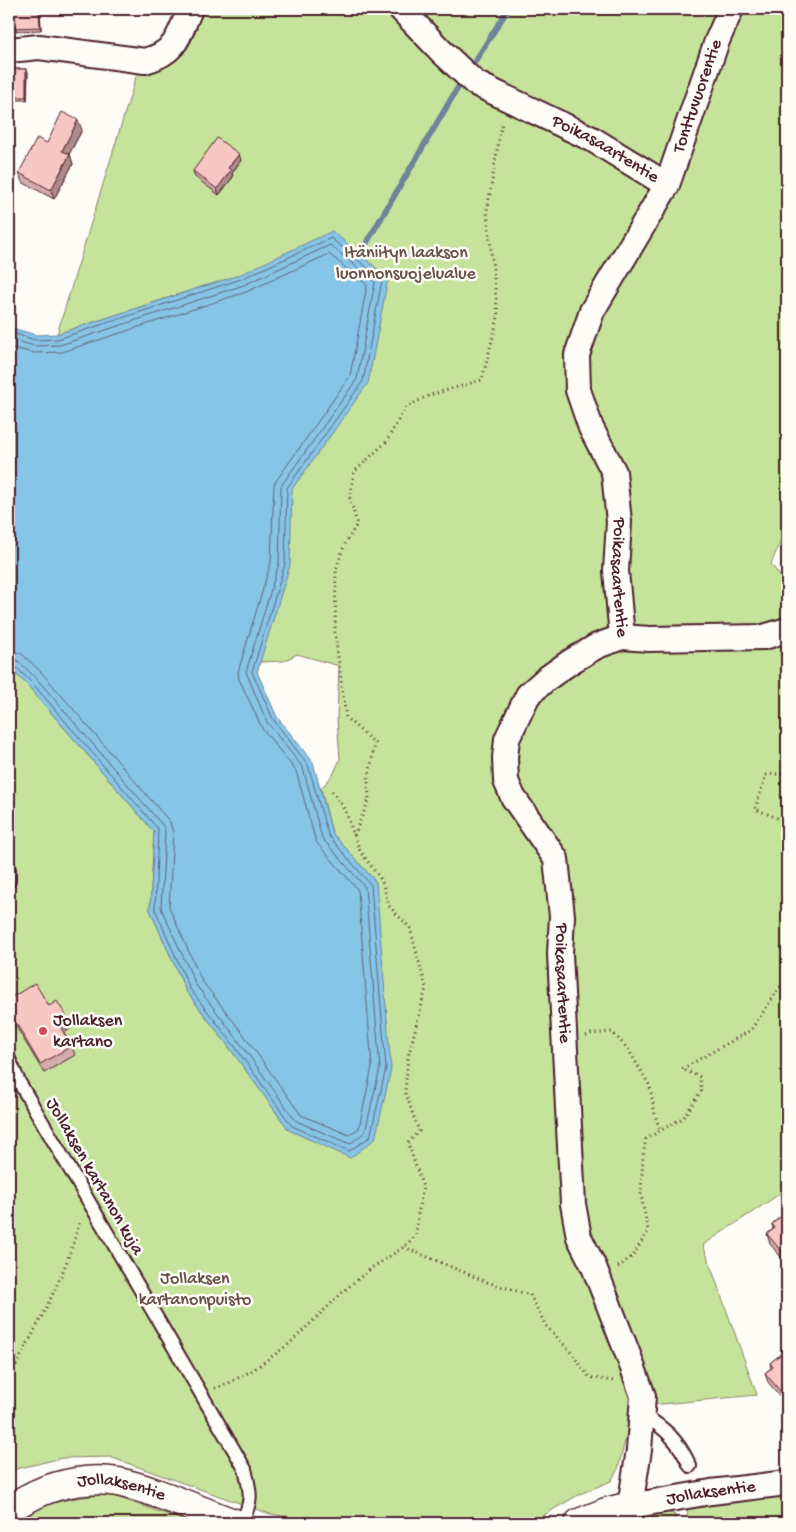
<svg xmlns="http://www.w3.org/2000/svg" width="796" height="1532" viewBox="0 0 796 1532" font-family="'Gochi Hand',sans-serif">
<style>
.green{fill:#c6e39b;stroke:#888163}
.water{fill:#86c5e7;stroke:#6e839c}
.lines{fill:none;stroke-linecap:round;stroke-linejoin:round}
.shore{stroke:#626176;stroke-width:1}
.stream{stroke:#6e839c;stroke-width:6}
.service-casing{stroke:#4a1f2b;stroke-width:16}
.minor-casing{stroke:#4a1f2b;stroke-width:28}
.tertiary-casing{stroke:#4a1f2b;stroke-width:31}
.path{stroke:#4a1f2b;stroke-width:3;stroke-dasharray:1 4;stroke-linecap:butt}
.service{stroke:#fdfcf7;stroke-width:12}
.minor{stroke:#fdfcf7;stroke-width:24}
.tertiary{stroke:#fdfcf7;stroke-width:28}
.wall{fill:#d4aba9;stroke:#4a1f2b}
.shaded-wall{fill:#ad8b89;stroke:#4a1f2b}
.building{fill:#f7c7c4;stroke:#4a1f2b}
.poi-dot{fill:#d1495b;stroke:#fdfcf7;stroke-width:2}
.labels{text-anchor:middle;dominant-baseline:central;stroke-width:5;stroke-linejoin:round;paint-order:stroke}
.street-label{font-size:18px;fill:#4a1f2b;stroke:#fdfcf7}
.park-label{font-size:18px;fill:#695047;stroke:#fdfcf7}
.poi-label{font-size:18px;fill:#4a1f2b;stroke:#fdfcf7;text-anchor:start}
</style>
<rect width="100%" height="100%" fill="#fdfcf7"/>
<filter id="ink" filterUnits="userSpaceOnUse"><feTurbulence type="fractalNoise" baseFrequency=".02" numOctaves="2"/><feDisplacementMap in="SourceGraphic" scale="10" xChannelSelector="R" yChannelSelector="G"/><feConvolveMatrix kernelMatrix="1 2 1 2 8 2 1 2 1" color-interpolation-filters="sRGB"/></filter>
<g filter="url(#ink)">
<path class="green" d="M 197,9 L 787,9 L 787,526 L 771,564 L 787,586 L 787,1189 L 703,1245 L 757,1395 L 630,1407 L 628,1429 L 618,1469 L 611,1481 L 580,1494 L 530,1523 L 323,1523 L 270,1514 L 110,1457 L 62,1458 L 12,1470 L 9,1472 L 9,667 L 29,687 L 154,832 L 150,910 L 186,991 L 226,1043 L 289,1130 L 350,1157 L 376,882 L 332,833 L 321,789 L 334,773 L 340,759 L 337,719 L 339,666 L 297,654 L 284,661 L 260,662 L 257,672 L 207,285 L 57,334 L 139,67 Z
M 108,1494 L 192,1523 L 13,1523 C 39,1501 75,1498 108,1494 Z
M 787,1494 L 787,1523 L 688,1523 L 687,1509 Z
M 665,1511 L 675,1515 L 675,1523 L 608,1523 Z"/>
<path class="water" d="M 332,231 L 388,278 L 368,383 L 292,489 L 290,565 L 257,672 L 277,717 L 313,762 L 332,833 L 376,882 L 391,1069 L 375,1139 L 350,1158 L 289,1130 L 226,1043 L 186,991 L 150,910 L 154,832 L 29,687 L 9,667 L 9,327 L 36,335 L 57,334 L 239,275 Z"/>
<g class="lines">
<path class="shore" d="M 9,332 L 35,340 L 58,339 L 241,279 L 331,238 L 382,280 L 363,381 L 287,488 L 285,564 L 252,672 L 273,719 L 308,765 L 328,835 L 371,885 L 386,1068 L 370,1137 L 349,1151 L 292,1126 L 230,1040 L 190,989 L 155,909 L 158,829 L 33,684 L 14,665 L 9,664
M 9,339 L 35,346 L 60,345 L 244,285 L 330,245 L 375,282 L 357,379 L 281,486 L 279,563 L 246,672 L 267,722 L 303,768 L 322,838 L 365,887 L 380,1068 L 365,1132 L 350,1144 L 296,1121 L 235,1036 L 196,985 L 161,908 L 165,833 L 164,827 L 37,679 L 17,660 L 9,657
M 9,347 L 34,353 L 62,352 L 246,292 L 329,254 L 367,285 L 350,376 L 274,484 L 271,562 L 238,672 L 239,679 L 262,728 L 296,771 L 316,842 L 358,890 L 372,1067 L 359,1128 L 349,1135 L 301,1115 L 241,1031 L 202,981 L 169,907 L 173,833 L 170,822 L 43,674 L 22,654 L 9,650"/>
<path class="stream" d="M 472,66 L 508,9
M 360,254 L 460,84"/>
<g class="service-casing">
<path id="service" d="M 9,870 L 9,881
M 9,1059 L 19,1082 L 245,1469 C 251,1494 253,1500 241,1523
M 642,1414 C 666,1429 678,1440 690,1466"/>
</g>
<g class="minor-casing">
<g id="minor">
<path id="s1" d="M 401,9 L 440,50 L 475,83 L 592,139 L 667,185 L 592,311 L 577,355 L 578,390 L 591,428 L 614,472 L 619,522 L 616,571 L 622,637"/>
<path d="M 9,50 L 39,47 L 145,61 C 177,52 178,37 190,9"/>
<path id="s2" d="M 667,185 L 717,41 L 731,9"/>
<path id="s3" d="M 787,630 L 764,637 L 649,639 L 622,637 L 597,646 L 570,662 L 546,679 L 528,695 L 507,739 L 505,758 L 506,781 L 513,797 L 556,859 L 562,916 L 560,954 L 573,1204 L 579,1237 L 594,1267 L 629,1357 L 643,1396 L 639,1450 L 630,1506 L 711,1492 L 787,1483"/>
</g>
</g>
<g class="tertiary-casing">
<g id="tertiary">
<path id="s4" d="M 9,1509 C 17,1503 27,1499 36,1494 C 60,1483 91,1477 118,1482 C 156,1490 197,1510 234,1523"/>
<path d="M 579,1523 L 606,1512 L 630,1506"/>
</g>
</g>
<path class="path" d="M 781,654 L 785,665 L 787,666
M 787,773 L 766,775 L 755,809 L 787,822
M 354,835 L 369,800 L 368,782 L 375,743 L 346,718 L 335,634 L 336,569 L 344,546 L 357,524 L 350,498 L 354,472 L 386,442 L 406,407 L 430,395 L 482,380 L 498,317 L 487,211 L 502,121
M 586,1036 L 591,1034 L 612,1032 L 628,1049 L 650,1086 L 655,1115 L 660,1130
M 404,1247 L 487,1282 L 530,1295 L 546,1326 L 569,1350 L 589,1377 L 613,1381 L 616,1380
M 618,1267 L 633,1256 L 648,1231 L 641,1195 L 643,1156 L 646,1139 L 684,1117 L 701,1091 L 700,1077 L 682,1069 L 751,1030 L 780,987 L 787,982
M 9,1384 L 11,1375 C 37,1325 66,1276 80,1220
M 215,1388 L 227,1384 L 253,1370 L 289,1344 L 346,1289 L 373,1267 L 404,1247 L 416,1235 L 418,1214 L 423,1187 L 408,1143 L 419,1131 L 405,1092 L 408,1057 L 426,988 L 410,928 L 389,906 L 382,881 L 360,851 L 345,810 L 332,791
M 9,1427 L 9,1435"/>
<use href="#service" class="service"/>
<use href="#minor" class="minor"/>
<use href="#tertiary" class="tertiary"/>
</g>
<path class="wall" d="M 14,9 L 40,9 L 41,30 L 16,31 L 15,28 Z
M 97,9 L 119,9 L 98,13 Z
M 9,69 L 26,69 L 28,72 L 27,100 L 9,100 Z
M 82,130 L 69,154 L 73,164 L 54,199 L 22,182 L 19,173 L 47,143 Z
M 241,160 L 232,173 L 233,177 L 219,195 L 195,177 L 193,171 Z
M 9,999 L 49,1006 L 68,1019 L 71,1028 L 64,1033 L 72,1046 L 75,1055 L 44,1073 L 9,1015 Z
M 787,1211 L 787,1264 L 770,1244 L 767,1234 L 773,1229 L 772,1224 Z
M 787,1349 L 787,1405 L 768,1382 L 765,1373 L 771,1368 L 770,1363 Z"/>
<path class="shaded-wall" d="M 39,9 L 40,9 L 41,30 L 40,27 Z
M 26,69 L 28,72 L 27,100 L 26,97 Z
M 78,120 L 82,130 L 66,160 L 62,151 Z
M 70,154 L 73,164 L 54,199 L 51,190 Z
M 239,154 L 241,160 L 232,173 L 233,177 L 219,195 L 217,189 L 228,168 Z
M 68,1019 L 71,1028 L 63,1034 L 59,1025 Z
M 787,1395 L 787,1404 L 785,1397 Z"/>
<path class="building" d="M 14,9 L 39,9 L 40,27 L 15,28 Z
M 9,69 L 26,69 L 26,97 L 9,97 Z
M 62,112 L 78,120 L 62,151 L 70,154 L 51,190 L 19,173 L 37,138 L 47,143 Z
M 217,138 L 239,154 L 228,168 L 231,170 L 217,189 L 193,171 Z
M 35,983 L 49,1006 L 57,1001 L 68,1019 L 59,1025 L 72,1046 L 40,1064 L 9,1011 L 9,999 Z
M 787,1211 L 787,1258 L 767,1234 L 775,1228 L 772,1224 Z
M 787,1349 L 787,1395 L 785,1397 L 765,1373 L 773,1367 L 770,1363 Z"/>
</g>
<circle class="poi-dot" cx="43" cy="1031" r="5"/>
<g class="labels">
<g class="street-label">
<text stroke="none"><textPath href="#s2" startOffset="94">Tonttuvuorentie</textPath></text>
<text stroke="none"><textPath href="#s1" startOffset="251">Poikasaartentie</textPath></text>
<text stroke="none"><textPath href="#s1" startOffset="746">Poikasaartentie</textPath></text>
<text stroke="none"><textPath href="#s3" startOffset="586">Poikasaartentie</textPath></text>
<text transform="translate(94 1177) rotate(60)">Jollaksen kartanon kuja</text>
<text stroke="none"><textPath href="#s4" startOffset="119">Jollaksentie</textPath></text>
<text stroke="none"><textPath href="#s3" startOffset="1205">Jollaksentie</textPath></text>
</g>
<g class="park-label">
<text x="406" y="253">Itäniityn laakson<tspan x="406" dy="21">luonnonsuojelualue</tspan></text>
<text x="195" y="1279">Jollaksen<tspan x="195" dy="21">kartanonpuisto</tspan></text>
</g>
<g class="poi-label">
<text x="53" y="1021">Jollaksen<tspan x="53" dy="21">kartano</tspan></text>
</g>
</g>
<rect width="796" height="1532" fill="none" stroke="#fdfcf7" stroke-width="30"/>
<rect x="15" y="15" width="766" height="1502" fill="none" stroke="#4a1f2b" stroke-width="2" filter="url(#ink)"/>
</svg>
